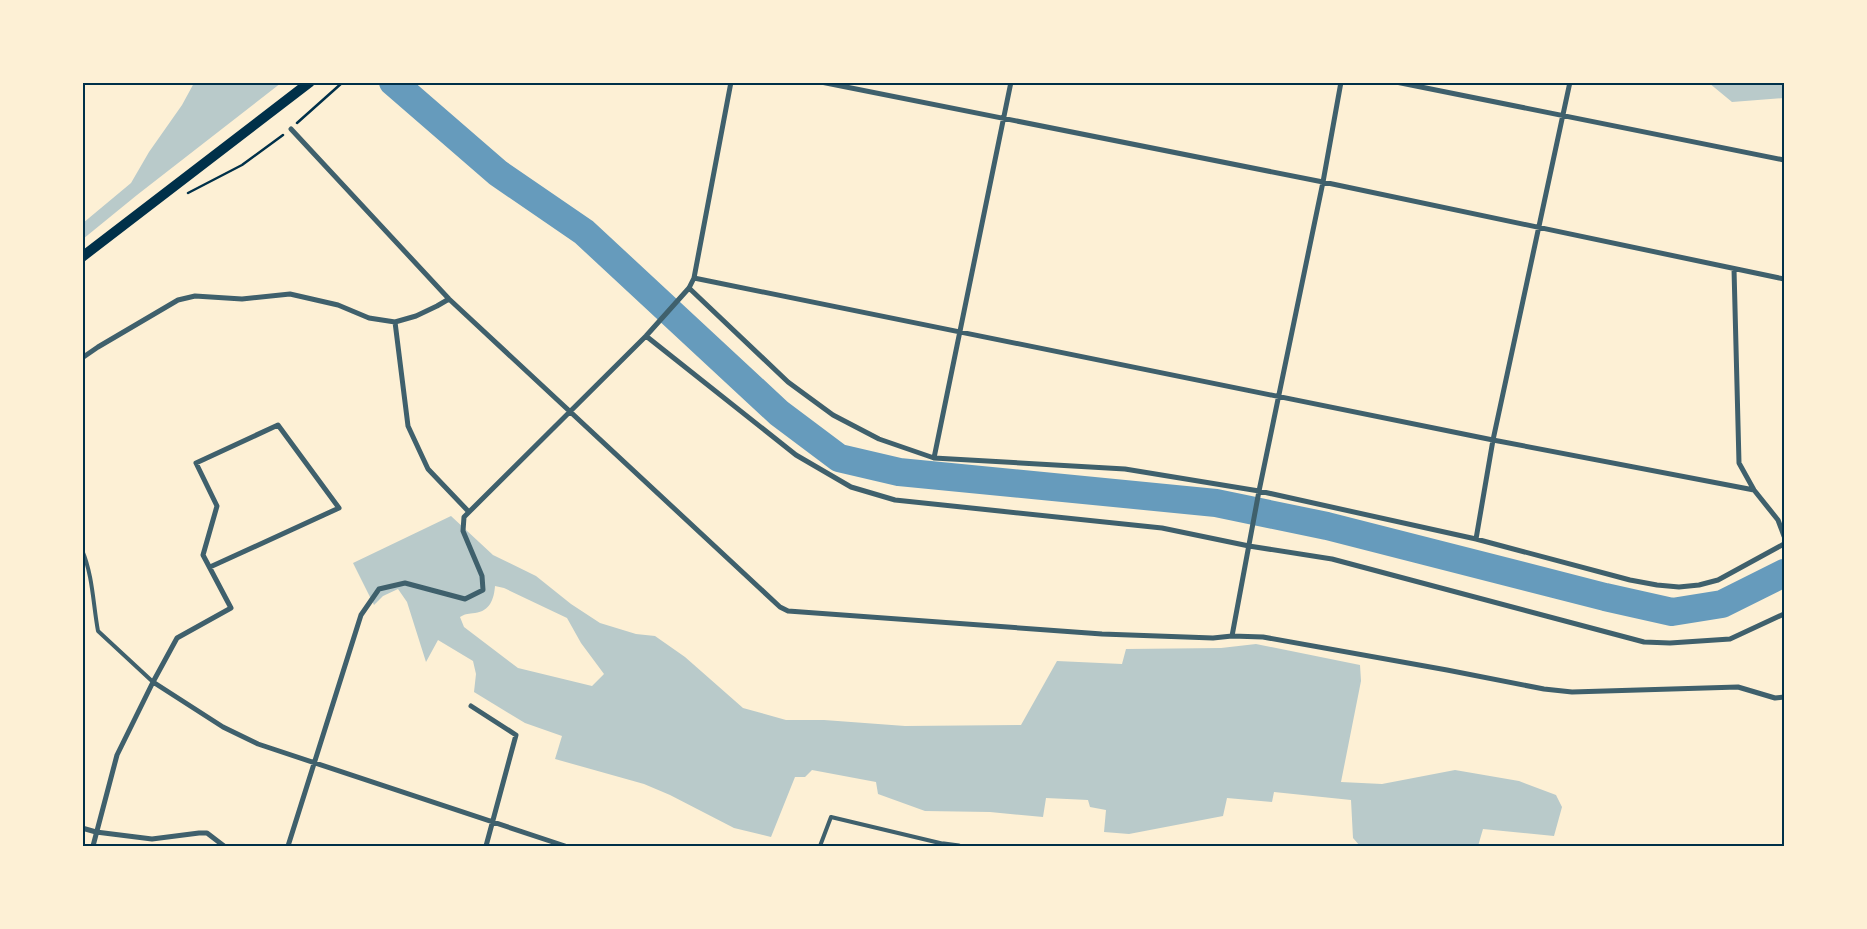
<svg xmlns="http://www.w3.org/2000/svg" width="1867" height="929" viewBox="0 0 1867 929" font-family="Commissioner,sans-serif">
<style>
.green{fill:#b9caca;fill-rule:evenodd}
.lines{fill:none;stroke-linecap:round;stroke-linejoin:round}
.river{stroke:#669bbc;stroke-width:28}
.path{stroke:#003049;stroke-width:2.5}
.service{stroke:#3f606c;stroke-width:4}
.minor{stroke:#3f606c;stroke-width:5}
.secondary{stroke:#003049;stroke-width:10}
.neatline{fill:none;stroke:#003049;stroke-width:2}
</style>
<rect width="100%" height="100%" fill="#fdf0d5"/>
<path class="green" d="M 194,83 L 281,83 L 137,195 L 83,239 L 83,223 L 131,183 L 149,152 L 182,105 Z
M 1709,83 L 1784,83 L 1784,98 L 1732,102 Z
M 451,516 L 493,555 L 536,576 L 571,604 L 600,623 L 636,634 L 655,636 L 685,657 L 743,708 L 786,720 L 824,720 L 905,726 L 1021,725 L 1057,661 L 1122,664 L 1126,649 L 1221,648 L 1256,644 L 1360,665 L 1361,681 L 1341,782 L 1382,784 L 1455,770 L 1519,781 L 1556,795 L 1562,807 L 1554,836 L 1483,829 L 1478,846 L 1360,846 L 1353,838 L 1351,800 L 1274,792 L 1272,802 L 1227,798 L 1223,816 L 1129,834 L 1104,832 L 1106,810 L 1090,807 L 1088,800 L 1046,798 L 1043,817 L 990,812 L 925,811 L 878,794 L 876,782 L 812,770 L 805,777 L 795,777 L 771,837 L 734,828 L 670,795 L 644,784 L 555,759 L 562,736 L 525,723 L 474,692 L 476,674 L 473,661 L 438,640 L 426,662 L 407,602 L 398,589 L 383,596 L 374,605 L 353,563 ZM 495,586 L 504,588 L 567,618 L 581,643 L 604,674 L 592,686 L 518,668 L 464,627 L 460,617 C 467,613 468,614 475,613 C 490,611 494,599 495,586 Z"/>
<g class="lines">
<path class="river" d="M 393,82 L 498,173 L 584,232 L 779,413 L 839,458 L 899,472 L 1216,503 L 1327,526 L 1605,597 L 1672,612 L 1722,604 L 1784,573"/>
<path class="path" d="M 297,123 L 343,82
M 188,193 L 242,165 L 283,135"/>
<path class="service" d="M 82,550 C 93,576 93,604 98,631 L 153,682
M 820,846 L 831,817 L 944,844"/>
<path class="minor" d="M 821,82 L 1323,182 L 1784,279
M 1396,82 L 1784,160
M 291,129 L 449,299 L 780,607 L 788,611 L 1102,634 L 1213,638 L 1232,636 L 1263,637 L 1447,670 L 1544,689 L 1572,692 L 1738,687 L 1775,698 L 1784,697
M 1734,269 L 1739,463 L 1754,490 L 1778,520 L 1784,536
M 694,278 L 1493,440 L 1754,490
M 689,288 L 788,382 L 833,415 L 879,439 L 934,458 L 1125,469 L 1259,491 L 1476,539 L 1630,580 L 1657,585 L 1679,587 L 1699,585 L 1718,580 L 1784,544
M 395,322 L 408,426 L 428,469 L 469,512
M 646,336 L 796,455 L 851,487 L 895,500 L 1162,528 L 1249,546 L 1332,559 L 1644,642 L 1670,643 L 1730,639 L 1784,614
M 82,358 L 98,347 L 178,300 L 195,296 L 242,299 L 290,294 L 338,305 L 369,318 L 395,322 L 416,316 L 437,306 L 449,299
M 934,458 L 1011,82
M 1476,539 L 1493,440 L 1570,82
M 1232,636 L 1259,491 L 1323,182 L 1341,82
M 153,682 L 223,727 L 258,744 L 565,846
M 471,706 L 516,735 L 486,846
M 82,828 L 96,832 L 152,839 L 199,833 L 207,833 L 224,846
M 93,846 L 117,755 L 153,682 L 177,638 L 231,608 L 203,555 L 217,506 L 196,463 L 278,425 L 339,508 L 210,567
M 288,846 L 361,615 L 379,589 L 405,583 L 465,599 L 483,590 L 482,576 L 463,531 L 464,517 L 646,336 L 689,288 L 694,278 L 731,82
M 943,846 L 944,844 L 959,846"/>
<path class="secondary" d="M 82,257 L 310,82"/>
</g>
<rect width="1867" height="929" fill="none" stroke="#fdf0d5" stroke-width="168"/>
<rect x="84" y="84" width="1699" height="761" class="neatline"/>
</svg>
